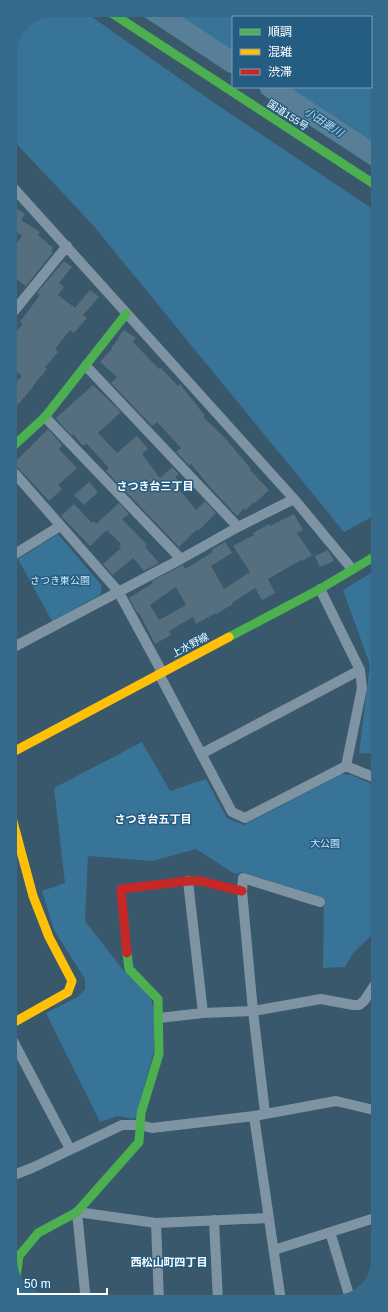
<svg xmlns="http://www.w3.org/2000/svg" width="388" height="1312" viewBox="0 0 388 1312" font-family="Helvetica,'Noto Sans JP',sans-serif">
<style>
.green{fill:#387398}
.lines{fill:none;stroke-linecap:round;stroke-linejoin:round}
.river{stroke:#587f98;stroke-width:21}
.building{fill:#566f7f;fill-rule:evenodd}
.street{stroke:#7f94a2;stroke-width:10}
.fast{stroke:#4caf50;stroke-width:9}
.slow{stroke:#ffc107;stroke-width:9}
.jam{stroke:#c62828;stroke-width:9}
.labels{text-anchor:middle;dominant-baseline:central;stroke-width:3;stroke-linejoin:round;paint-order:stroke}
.street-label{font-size:10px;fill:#fff;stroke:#245d81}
.park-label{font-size:10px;fill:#cfe7f5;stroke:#245d81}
.water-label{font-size:11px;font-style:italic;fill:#b7daee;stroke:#245d81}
.neighbourhood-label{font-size:11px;font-weight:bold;fill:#fff;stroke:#245d81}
</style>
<rect width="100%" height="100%" fill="#39586c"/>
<path class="green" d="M 52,10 L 82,10 L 216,104 L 377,212 L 377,514 L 344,532 L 92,224 L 10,137 L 10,50 L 23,22 Z
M 132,10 L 341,10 L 356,17 L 233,17 L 233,72 Z
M 371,33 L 377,44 L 377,159 L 354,147 L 257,87 L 371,87 Z
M 58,534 L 102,586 L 100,595 L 52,621 L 18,559 Z
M 378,569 L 378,754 L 359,753 L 370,665 L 343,590 Z
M 142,742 L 170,791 L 206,779 L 227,818 L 244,825 L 342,774 L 352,775 L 378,787 L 378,929 L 353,953 L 345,967 L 323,968 L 324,899 L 242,872 L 235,874 L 196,849 L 152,861 L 88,856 L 85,921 L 123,970 L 150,996 L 155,1012 L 154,1051 L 135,1119 L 117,1116 L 100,1122 L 46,1013 L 79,996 L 85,989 L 85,979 L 54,930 L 42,891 L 65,883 L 54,788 Z"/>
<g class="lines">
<path class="river" d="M 153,10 L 233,63
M 270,87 L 377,157"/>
</g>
<path class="building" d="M 10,204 L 25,214 L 21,220 L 40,232 L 38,235 L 53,248 L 51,251 L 53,252 L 26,286 L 10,275 L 10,252 L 22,236 L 14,230 L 10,236 Z
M 64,261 L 72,267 L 59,283 L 64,287 L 58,295 L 75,308 L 90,290 L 99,297 L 83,315 L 87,318 L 74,333 L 70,330 L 55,349 L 58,352 L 45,367 L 47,369 L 33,386 L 33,387 L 10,414 L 10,389 L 22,376 L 10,366 L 10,338 L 23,324 L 20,322 L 40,295 L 37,293 Z
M 124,330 L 136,338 L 133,342 L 159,369 L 161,368 L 178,386 L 180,384 L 205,416 L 203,417 L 225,438 L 251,469 L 250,470 L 269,490 L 255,503 L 254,502 L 246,510 L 244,508 L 237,516 L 209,486 L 191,464 L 189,465 L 176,452 L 181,448 L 157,422 L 152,426 L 111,383 L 117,377 L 100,362 L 112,349 L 111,348 L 119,338 L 118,338 Z
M 93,385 L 121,412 L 98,433 L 117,453 L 137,436 L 148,449 L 142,454 L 160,478 L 172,467 L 179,474 L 175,477 L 182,484 L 178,488 L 196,510 L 205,501 L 216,513 L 198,531 L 197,529 L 179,547 L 106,471 L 109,468 L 86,443 L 83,446 L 73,434 L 72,436 L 57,420 L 56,418 Z
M 48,429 L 62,445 L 59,449 L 77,468 L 58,485 L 62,489 L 49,501 L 14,463 Z
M 89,482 L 98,492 L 84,505 L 74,495 Z
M 119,503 L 129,514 L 122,519 L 147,545 L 145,547 L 159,563 L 144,571 L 133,558 L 113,575 L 103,564 L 121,548 L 119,546 L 121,544 L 107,530 L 90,546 L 61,516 L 74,504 L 92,523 L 94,521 L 96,524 Z
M 294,514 L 303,530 L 297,533 L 312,555 L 302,561 L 301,560 L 268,579 L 275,593 L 262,600 L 255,588 L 232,603 L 233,604 L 216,614 L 216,613 L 196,624 L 193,617 L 169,631 L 171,635 L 155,644 L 139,613 L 138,614 L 129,598 L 153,583 L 152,581 L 183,565 L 185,569 L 213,552 L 211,550 L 225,542 L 232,553 L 211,566 L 224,589 L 250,572 L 233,546 L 254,535 L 253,533 L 269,524 L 270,526 ZM 176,587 L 186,605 L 159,620 L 150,605 Z
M 328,550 L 334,561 L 320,567 L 315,556 Z"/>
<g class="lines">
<path class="street" d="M 10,184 L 294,499 L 352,569
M 10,316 L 67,246
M 86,366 L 238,527
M 45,417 L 181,559
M 10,468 L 118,591 L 162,672
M 10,557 L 60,526
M 320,589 L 360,670 L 362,688 L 346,766
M 10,649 L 181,559 L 238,527 L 294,499
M 159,674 L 232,812 L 245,818 L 346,766
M 201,754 L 360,670
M 346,766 L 378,779
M 188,881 L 203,1013
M 159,1018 L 203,1013 L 253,1011 L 321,999 L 353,1005 L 359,1005 L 364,1001 L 378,980
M 11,1037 L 70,1149
M 265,1113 L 253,1011 L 242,891 L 243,878 L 320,902
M 254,1116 L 281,1301
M 11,1176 L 32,1168 L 122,1125 L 140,1125 L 152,1128 L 254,1116 L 336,1101 L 378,1111
M 214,1220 L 218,1301
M 156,1223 L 159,1301
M 330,1232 L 350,1298
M 274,1250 L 378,1217
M 86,1302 L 77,1212 L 156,1223 L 268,1218"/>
<path class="fast" d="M 107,10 L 377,186
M 10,449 L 45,417 L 126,314
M 229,637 L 320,589 L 377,555
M 16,1277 L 19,1256 L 38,1233 L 77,1212 L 139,1142 L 141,1113 L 159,1054 L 158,999 L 129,969 L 127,953"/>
<path class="slow" d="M 11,753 L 229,637
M 11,814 L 33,896 L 49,937 L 72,981 L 68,992 L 11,1024"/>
<path class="jam" d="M 127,953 L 121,889 L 188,881 L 200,881 L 242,891"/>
</g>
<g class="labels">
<g class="street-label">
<text transform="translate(288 115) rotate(33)">国道155号</text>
<text transform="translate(190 645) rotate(-28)">上水野線</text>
</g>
<g class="park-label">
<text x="60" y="580">さつき東公園</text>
<text x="325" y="843">大公園</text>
</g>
<g class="water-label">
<text transform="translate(324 122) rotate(33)">小田妻川</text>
</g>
<g class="neighbourhood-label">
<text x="155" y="486">さつき台三丁目</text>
<text x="153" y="819">さつき台五丁目</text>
<text x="169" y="1262">西松山町四丁目</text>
</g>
</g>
<path d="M0 0H388V1312H0ZM52 17H336A35 35 0 0 1 371 52V1260A35 35 0 0 1 336 1295H52A35 35 0 0 1 17 1260V52A35 35 0 0 1 52 17Z" fill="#366a8b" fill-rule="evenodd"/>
<rect x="232" y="16" width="140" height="72" fill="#245d81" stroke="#7c9eb3"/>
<rect x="240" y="29" width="20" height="6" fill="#4caf50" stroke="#7c9eb3"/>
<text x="268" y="36" font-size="12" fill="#ffffff">順調</text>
<rect x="240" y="49" width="20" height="6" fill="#ffc107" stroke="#7c9eb3"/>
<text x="268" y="56" font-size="12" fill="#ffffff">混雑</text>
<rect x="240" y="69" width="20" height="6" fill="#c62828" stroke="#7c9eb3"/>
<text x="268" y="76" font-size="12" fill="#ffffff">渋滞</text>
<path d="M18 1288v6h89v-6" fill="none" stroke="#ffffff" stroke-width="2"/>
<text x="24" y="1288" font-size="12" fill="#ffffff" stroke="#245d81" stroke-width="3" paint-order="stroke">50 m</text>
</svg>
